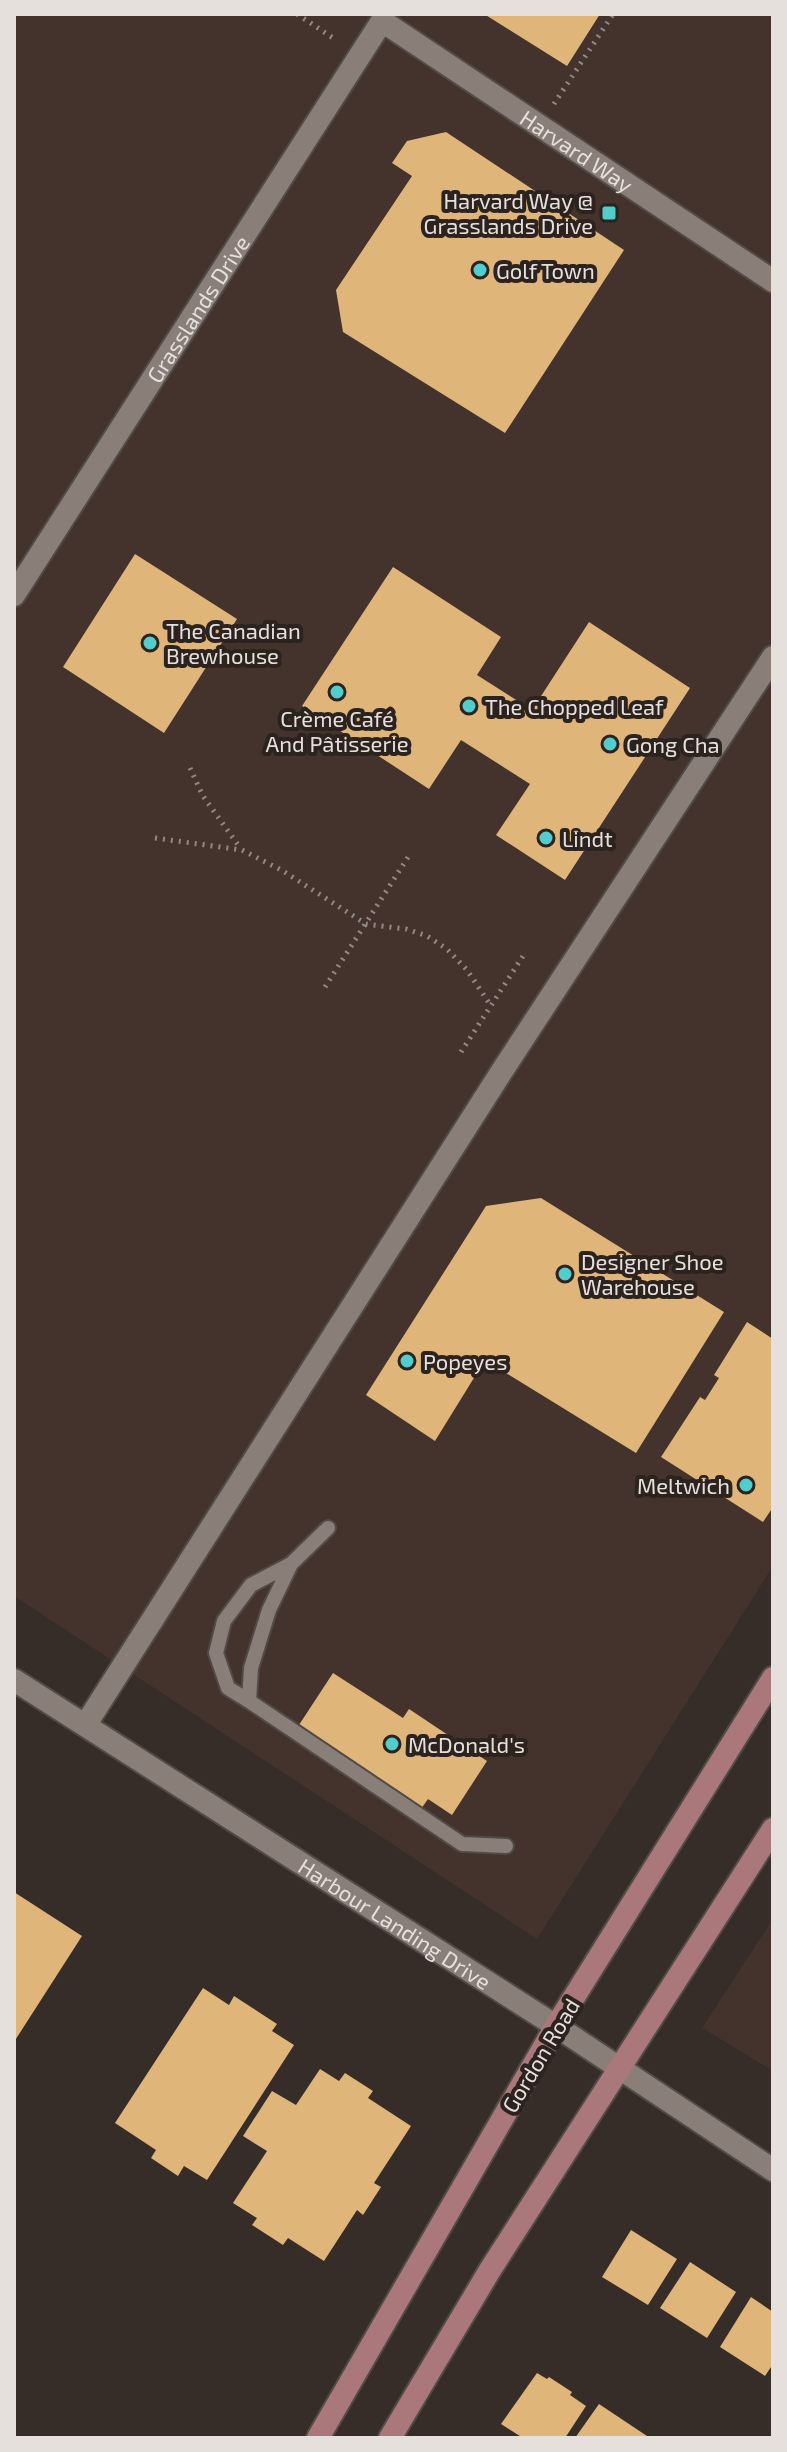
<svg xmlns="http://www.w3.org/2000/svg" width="787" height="2452" viewBox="0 0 787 2452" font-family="'Exo 2',sans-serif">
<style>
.built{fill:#43332c}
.building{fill:#e0b57a}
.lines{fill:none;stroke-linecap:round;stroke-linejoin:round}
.service-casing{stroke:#514a46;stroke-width:18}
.minor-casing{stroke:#514a46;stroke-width:26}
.tertiary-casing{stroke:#514a46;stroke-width:26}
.secondary-casing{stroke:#514a46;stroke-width:26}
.path{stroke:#918986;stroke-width:5;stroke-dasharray:2 6;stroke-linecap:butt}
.service{stroke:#8a7e79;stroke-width:14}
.minor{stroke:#8a7e79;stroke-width:22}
.tertiary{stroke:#8a7e79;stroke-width:22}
.secondary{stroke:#aa787a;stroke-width:22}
.poi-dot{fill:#52cdcd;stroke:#2c221e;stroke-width:3}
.labels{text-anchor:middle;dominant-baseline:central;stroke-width:8;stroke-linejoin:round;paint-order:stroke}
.street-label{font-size:22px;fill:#e6e0dd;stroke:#2c221e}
.poi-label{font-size:22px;fill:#e6e0dd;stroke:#2c221e;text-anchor:start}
</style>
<rect width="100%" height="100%" fill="#362c28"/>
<path class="built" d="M 14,14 L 773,14 L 773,1566 L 537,1939 L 14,1596 Z
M 773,1919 L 773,2071 L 702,2028 Z"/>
<path class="building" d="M 484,14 L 600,14 L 567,66 Z
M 446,132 L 624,250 L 505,433 L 343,332 L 336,290 L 412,176 L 392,163 L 407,141 Z
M 135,554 L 237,619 L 164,733 L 63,667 Z
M 393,567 L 501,637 L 477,675 L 532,710 L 589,622 L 690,688 L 565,880 L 496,835 L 530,784 L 461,740 L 429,789 L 302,706 Z
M 541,1198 L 724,1312 L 636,1453 L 485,1360 L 435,1441 L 366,1395 L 486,1206 Z
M 747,1322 L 773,1339 L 773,1507 L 763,1522 L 661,1457 L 700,1397 L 705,1400 L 719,1378 L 714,1375 Z
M 333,1673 L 403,1718 L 409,1709 L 487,1761 L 452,1815 L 428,1799 L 421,1809 L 297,1728 Z
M 14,1892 L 82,1936 L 14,2042 Z
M 203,1988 L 229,2005 L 234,1996 L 277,2024 L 272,2031 L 294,2045 L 207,2180 L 184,2166 L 178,2176 L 151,2158 L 156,2150 L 115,2123 Z
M 320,2069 L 339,2081 L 345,2073 L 373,2091 L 368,2098 L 411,2126 L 374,2183 L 381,2187 L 363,2215 L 357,2210 L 324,2261 L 288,2238 L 283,2245 L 252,2225 L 257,2218 L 233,2203 L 267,2151 L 243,2136 L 272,2091 L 296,2105 Z
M 631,2230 L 677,2259 L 648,2305 L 602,2277 Z
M 690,2262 L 736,2292 L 707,2338 L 660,2308 Z
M 751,2297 L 773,2312 L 773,2364 L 765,2376 L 720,2347 Z
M 537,2373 L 547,2379 L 549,2377 L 572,2392 L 570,2395 L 586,2406 L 565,2438 L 523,2438 L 501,2424 Z
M 599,2404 L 650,2438 L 575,2438 Z"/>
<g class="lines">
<g class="service-casing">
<path id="service" d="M 328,1528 L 291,1564 L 269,1610 L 251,1668 L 249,1701 L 462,1844 L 506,1846
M 249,1701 L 228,1688 L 216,1653 L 224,1621 L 251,1585 L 291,1564"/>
</g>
<g class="minor-casing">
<g id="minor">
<path id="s1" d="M 14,595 L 382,21 L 773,281"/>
<path d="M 86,1724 L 502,1071 L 773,657"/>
</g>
</g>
<g class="tertiary-casing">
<g id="tertiary">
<path id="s2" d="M 14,1680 L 556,2026 L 773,2170"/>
</g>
</g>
<g class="secondary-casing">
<path id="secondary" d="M 318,2438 L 556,2026 L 773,1678
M 390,2438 L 490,2270 L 773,1829"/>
</g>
<path class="path" d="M 297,14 L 336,40
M 554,104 L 613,14
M 190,768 L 203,796 L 241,849
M 155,838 L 242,850 L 283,871 L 366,924 L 406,929 L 427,936 L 447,949 L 467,970 L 491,1006
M 325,987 L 410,854
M 461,1052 L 523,956"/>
<use href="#service" class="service"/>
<use href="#minor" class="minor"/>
<use href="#tertiary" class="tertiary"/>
<use href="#secondary" class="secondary"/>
</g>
<g class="poi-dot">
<rect x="601" y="205" width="16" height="16" rx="4"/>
<circle cx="480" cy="270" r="8"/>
<circle cx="150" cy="643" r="8"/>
<circle cx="337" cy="692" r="8"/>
<circle cx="469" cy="706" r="8"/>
<circle cx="610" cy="744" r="8"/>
<circle cx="546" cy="838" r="8"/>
<circle cx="565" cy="1274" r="8"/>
<circle cx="407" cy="1361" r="8"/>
<circle cx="746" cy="1485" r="8"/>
<circle cx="392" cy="1744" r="8"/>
</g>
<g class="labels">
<g class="street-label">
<text stroke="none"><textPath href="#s1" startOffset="916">Harvard Way</textPath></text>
<text stroke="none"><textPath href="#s1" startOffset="340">Grasslands Drive</textPath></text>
<text stroke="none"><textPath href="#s2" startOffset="452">Harbour Landing Drive</textPath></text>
<text transform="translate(540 2055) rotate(-59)">Gordon Road</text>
</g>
<g class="poi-label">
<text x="593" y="200" text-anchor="end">Harvard Way @<tspan x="593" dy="25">Grasslands Drive</tspan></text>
<text x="496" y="270">Golf Town</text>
<text x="166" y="630">The Canadian<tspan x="166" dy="25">Brewhouse</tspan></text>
<text x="485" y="706">The Chopped Leaf</text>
<text x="337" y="718" text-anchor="middle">Crème Café<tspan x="337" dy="25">And Pâtisserie</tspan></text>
<text x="626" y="744">Gong Cha</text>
<text x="562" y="838">Lindt</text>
<text x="581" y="1261">Designer Shoe<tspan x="581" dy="25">Warehouse</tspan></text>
<text x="423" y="1361">Popeyes</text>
<text x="730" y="1485" text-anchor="end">Meltwich</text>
<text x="408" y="1744">McDonald's</text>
</g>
</g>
<rect width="787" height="2452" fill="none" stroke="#e6e0dd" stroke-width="32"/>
</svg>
